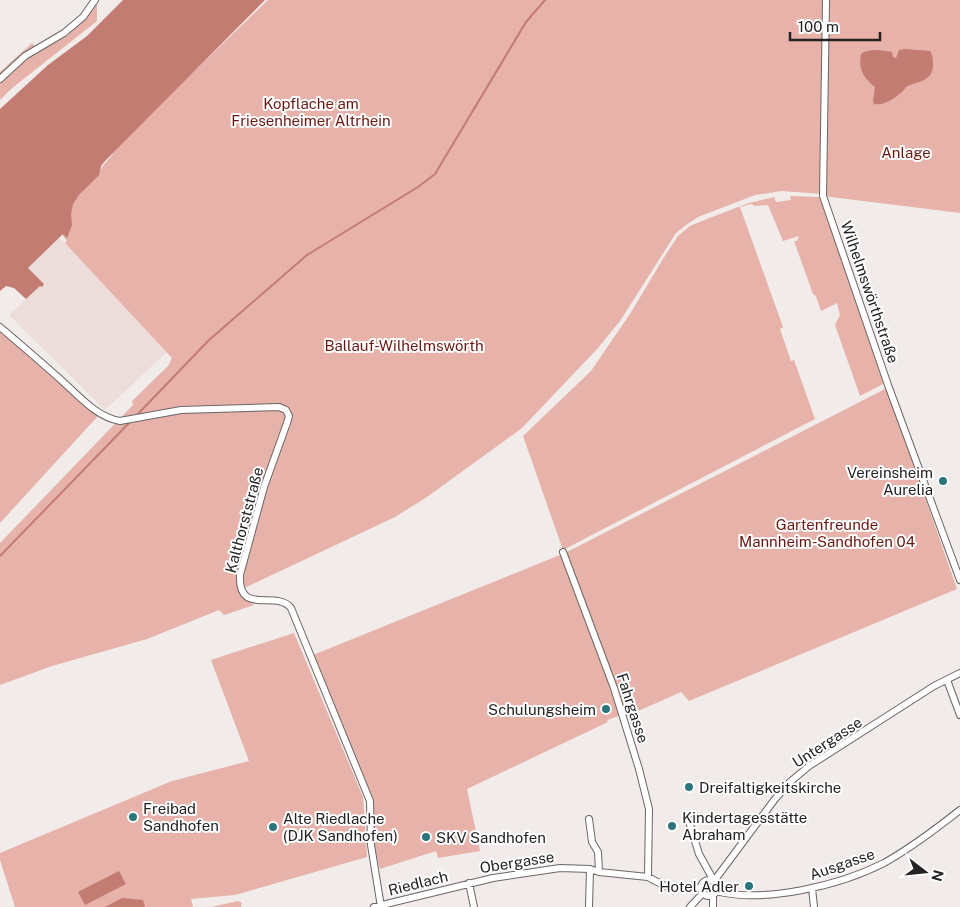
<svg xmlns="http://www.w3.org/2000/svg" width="960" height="907" viewBox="0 0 960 907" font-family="'Public Sans',sans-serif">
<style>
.built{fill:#ecdddb}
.green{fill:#e6b2a9}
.water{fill:#c37c72}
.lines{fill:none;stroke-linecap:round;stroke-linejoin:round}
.stream{stroke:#c37c72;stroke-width:2}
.minor-casing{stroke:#6b6665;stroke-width:8}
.minor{stroke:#fff;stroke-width:6}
.poi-dot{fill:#2c757d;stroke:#fff;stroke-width:2}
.labels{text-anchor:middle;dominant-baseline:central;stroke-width:4;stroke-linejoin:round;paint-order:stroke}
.park-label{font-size:15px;fill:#6c1710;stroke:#fff}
.street-label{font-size:15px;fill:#242222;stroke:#fff}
.poi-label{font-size:15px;fill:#242222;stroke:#fff;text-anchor:start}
</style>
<rect width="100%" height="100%" fill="#f1ebea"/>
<path class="built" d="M 60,238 L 169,350 L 105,410 L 9,315 L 40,286 L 44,284 L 28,268 Z"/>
<path class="green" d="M 268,0 L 960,0 L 960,213 L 823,196 L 823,194 L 782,191 L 755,195 L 698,217 L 686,225 L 676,233 L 620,321 L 598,348 L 522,428 L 427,497 L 395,517 L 240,590 L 246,600 L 254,605 L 224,615 L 219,610 L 147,639 L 52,666 L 0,685 L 0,543 L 133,405 L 132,401 L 168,366 L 172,358 L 65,243 L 67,241 L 58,229 L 71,205 L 129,134 Z
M 97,4 L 97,21 L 11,89 L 0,100 L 0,72 L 32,43 L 39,51 L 67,36 L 86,18 Z
M 790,196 L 820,197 L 885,383 L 860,396 L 835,325 L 840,315 L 837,303 L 821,311 L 816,296 L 813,294 L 794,241 L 797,241 L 799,236 L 783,241 L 768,205 L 755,206 L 751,204 L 740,207 L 783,327 L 780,329 L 791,361 L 794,360 L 815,419 L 563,550 L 523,436 L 591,371 L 630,314 L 663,259 L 678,236 L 690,226 L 707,219 L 749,203 L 774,197 L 776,202 L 791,200 Z
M 0,330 L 98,416 L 0,523 Z
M 887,388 L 957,589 L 689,701 L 681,692 L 627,716 L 619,716 L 607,720 L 608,722 L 467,789 L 480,851 L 438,858 L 436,851 L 380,869 L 375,850 L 372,801 L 313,655 L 565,553 Z
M 294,633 L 363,797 L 367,857 L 235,895 L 191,899 L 193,907 L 15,907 L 0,860 L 0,853 L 172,781 L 249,761 L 211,660 Z
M 238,901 L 242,903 L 241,907 L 211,907 Z"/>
<path class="water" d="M 123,0 L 265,0 L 105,161 L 101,166 L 99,175 L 79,195 L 73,204 L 71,214 L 72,225 L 67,238 L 63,234 L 28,268 L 44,284 L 42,287 L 40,286 L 26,299 L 14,288 L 6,286 L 0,291 L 0,109 L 48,65 L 87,36 Z
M 905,49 L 930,51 C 933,56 933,60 933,66 C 932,81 919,81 908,86 C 905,87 904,90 902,92 C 895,98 884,106 874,104 L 873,101 L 875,87 C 863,78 858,68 861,54 C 868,48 882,50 892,52 L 893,57 L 896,58 L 899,50 Z
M 119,871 L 126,884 L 85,905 L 78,892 Z
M 122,898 L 143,900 L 145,907 L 105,907 Z"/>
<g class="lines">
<path class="stream" d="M 136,416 L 209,340 L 307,255 L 418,187 L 435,174 L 526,22 L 545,0
M 0,556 L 131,421"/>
<g class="minor-casing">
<path id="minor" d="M 826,0 L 823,196 L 888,385 L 960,580
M 0,79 L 25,56 L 64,33 L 83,17 L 95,0
M 0,327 C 20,344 40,361 60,379 C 77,394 96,417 120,421 L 181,410 L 279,407 L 286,410 L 289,416 L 287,423 L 264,487 L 240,575 C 238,617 276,589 291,608 L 370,801 L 371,845 L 381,907
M 563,552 L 614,688 L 639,769 L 649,809 L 648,877
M 947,680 L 960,715
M 688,818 L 699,854 L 714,881 L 775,799 L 790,782 L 809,766 L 934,686 L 960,673
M 589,819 L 592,842 L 598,852 L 599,872
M701 888a8 8 0 1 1 16 0a8 8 0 1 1-16 0Z
M 469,883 L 474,907
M 812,888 L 814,907
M 716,891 C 764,904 841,885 884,863 C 911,848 936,829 960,810
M 713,894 L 713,907
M 374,907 L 493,878 L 560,868 L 590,869 L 599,872 L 648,877 L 665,886 L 676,888 L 701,888
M 589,907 L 590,869
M 690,907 L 703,893"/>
</g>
<use href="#minor" class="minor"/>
</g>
<g class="poi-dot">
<circle cx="943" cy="481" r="5"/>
<circle cx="606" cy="709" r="5"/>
<circle cx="689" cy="787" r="5"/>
<circle cx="133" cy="817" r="5"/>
<circle cx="672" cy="826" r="5"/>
<circle cx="273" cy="827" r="5"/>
<circle cx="426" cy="837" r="5"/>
<circle cx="749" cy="886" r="5"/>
</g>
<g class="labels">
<g class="park-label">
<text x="311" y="103">Kopflache am<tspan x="311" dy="17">Friesenheimer Altrhein</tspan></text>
<text x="906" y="152">Anlage</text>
<text x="404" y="345">Ballauf-Wilhelmswörth</text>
<text x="827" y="524">Gartenfreunde<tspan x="827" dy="17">Mannheim-Sandhofen 04</tspan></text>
</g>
<g class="street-label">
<text transform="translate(870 292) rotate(71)">Wilhelmswörthstraße</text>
<text transform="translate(244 520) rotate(-75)">Kalthorststraße</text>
<text transform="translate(633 708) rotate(72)">Fahrgasse</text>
<text transform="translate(827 742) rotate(-33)">Untergasse</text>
<text transform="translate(517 862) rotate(-9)">Obergasse</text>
<text transform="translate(842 864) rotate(-19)">Ausgasse</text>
<text transform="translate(418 883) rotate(-14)">Riedlach</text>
</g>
<g class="poi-label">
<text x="933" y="472" text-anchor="end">Vereinsheim<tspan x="933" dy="17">Aurelia</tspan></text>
<text x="596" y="709" text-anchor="end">Schulungsheim</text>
<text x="699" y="787">Dreifaltigkeitskirche</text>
<text x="143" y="808">Freibad<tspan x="143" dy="17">Sandhofen</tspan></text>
<text x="682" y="817">Kindertagesstätte<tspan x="682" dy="17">Abraham</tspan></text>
<text x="283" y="818">Alte Riedlache<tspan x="283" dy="17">(DJK Sandhofen)</tspan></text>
<text x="436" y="837">SKV Sandhofen</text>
<text x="739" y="886" text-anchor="end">Hotel Adler</text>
</g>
</g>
<g transform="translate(925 872) rotate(106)" stroke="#ffffff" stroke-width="4" paint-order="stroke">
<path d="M0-4L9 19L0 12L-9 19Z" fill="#242222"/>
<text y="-8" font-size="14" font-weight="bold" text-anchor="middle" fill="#242222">N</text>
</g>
<path d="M790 32v8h90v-8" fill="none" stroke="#242222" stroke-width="2.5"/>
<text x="798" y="32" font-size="15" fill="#242222" stroke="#ffffff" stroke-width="4" paint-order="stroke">100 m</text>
</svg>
